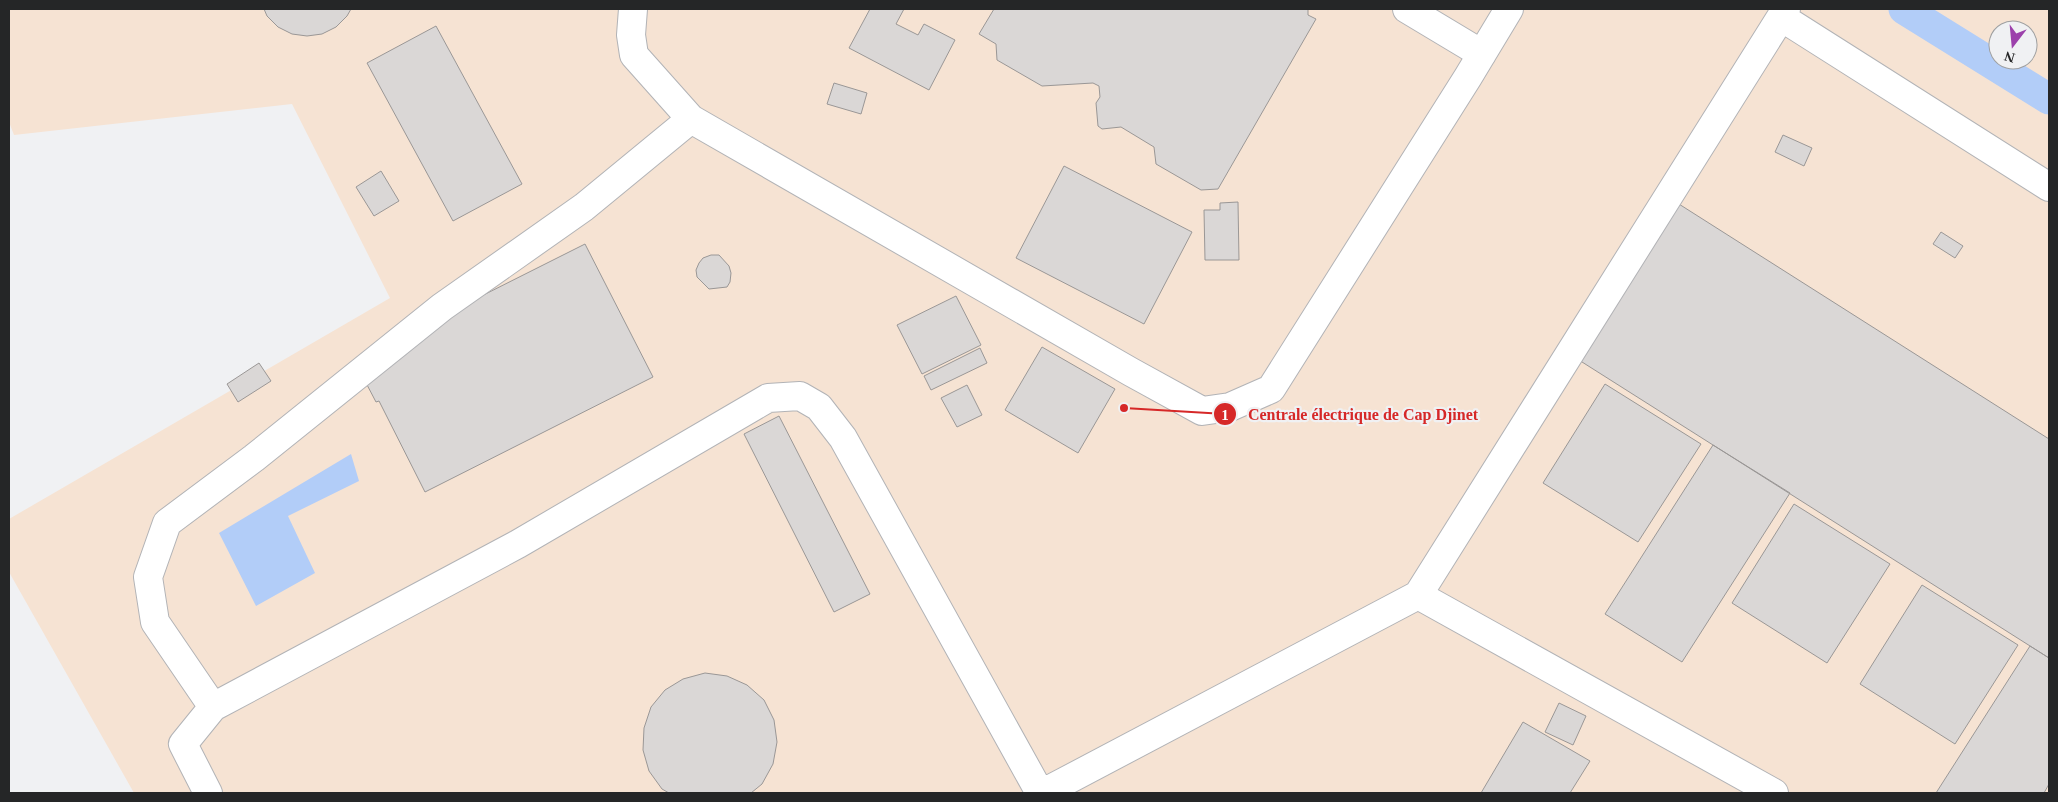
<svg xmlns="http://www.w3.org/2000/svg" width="2058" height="802" viewBox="0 0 2058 802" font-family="Georgia,serif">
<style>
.industrial{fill:#f6e3d3;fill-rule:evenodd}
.water{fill:#b2cdf8}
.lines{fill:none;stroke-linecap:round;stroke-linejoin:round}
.canal{stroke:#b2cdf8;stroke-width:31}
.building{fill:#dad7d6;stroke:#9a9796}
.minor-casing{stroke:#b2b3b6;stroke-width:30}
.minor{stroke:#fff;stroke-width:28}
.leader{fill:none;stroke:#d62828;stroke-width:2}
.callout-dot{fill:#d62828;stroke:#f0f1f3;stroke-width:2}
.mark-label{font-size:15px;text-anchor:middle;font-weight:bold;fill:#fff}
.callout-label{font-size:16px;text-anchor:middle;font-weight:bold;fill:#d62828;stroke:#f0f1f3;stroke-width:4.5;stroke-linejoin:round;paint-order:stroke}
</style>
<rect width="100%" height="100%" fill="#f0f1f3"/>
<path class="industrial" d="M 9,9 L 2049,9 L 2049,793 L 134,793 L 9,572 L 9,519 L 390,298 L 292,104 L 14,135 L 9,122 ZM 1998,30 L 2028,30 L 2028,60 L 1998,60 Z"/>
<path class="water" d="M 351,454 L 359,481 L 288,516 L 315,573 L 256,606 L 219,533 Z"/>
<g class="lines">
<path class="canal" d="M 1904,9 L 2049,99"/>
</g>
<path class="building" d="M 264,9 L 351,9 L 347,16 L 336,27 L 322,34 L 307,36 L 292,34 L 278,27 L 267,16 Z
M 870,9 L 904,9 L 896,24 L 918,35 L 924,24 L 955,40 L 929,90 L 849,48 Z
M 994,9 L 1308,9 L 1308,15 L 1316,19 L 1218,189 L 1201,190 L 1156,164 L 1154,147 L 1121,127 L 1102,129 L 1098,126 L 1096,103 L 1100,97 L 1099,86 L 1093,83 L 1042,86 L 997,60 L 996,44 L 979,34 Z
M 436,26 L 522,184 L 453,221 L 367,63 Z
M 834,83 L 867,93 L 861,114 L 827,104 Z
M 1783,135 L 1812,148 L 1804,166 L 1775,152 Z
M 1064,166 L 1192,232 L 1144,324 L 1016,258 Z
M 381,171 L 399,201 L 374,216 L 356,187 Z
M 1671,199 L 2049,439 L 2049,658 L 1571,355 Z
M 1238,202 L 1239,260 L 1205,260 L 1204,210 L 1220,210 L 1220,203 Z
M 1941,232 L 1963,246 L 1955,258 L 1933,244 Z
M 585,244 L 653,377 L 425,492 L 379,401 L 376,402 L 354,360 Z
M 711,255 L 719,255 L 729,266 L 731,273 L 730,282 L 727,287 L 709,289 L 697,277 L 696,270 L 699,263 L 703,258 Z
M 956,296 L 981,345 L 922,374 L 897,325 Z
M 1042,347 L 1115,389 L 1078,453 L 1005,410 Z
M 980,348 L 987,363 L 931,390 L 924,376 Z
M 259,363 L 271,381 L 238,402 L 227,384 Z
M 1605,384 L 1701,444 L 1638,542 L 1543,483 Z
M 967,385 L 982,415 L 957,427 L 941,398 Z
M 779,416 L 870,594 L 834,612 L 744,434 Z
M 1713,445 L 1790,493 L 1682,662 L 1605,614 Z
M 1794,504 L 1890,564 L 1827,663 L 1732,603 Z
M 1922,585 L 2018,645 L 1955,744 L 1860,684 Z
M 2030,646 L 2049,658 L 2049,784 L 2044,793 L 1936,793 Z
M 705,673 L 727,676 L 747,685 L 764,700 L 774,720 L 777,742 L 773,764 L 762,784 L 751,793 L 669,793 L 662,789 L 649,771 L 643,750 L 644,728 L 651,707 L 665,690 L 683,679 Z
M 1559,703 L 1586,716 L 1573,745 L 1545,732 Z
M 1523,722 L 1590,761 L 1570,793 L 1481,793 Z"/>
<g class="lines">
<g class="minor-casing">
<path id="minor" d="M 633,9 L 631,35 L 634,55 L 691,119 L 1131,372 L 1202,411 L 1230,407 L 1271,389 L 1468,77 L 1509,9
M 1407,9 L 1482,54
M 1786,9 L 1781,17 L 2049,187
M 1418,595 L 1774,793
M 213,707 L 518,544 L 768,398 L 800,396 L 819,407 L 843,438 L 1040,793
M 208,793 L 183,744 L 213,707 L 155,622 L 148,577 L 167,523 L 254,458 L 442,307 L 584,207 L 691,119
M 1043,793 L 1418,595 L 1781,17"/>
</g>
<use href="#minor" class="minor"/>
</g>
<path class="leader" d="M1124 408L1225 414"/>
<g class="callout-dot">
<circle cx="1124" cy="408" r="5"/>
<circle cx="1225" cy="414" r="12"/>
</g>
<g class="mark-label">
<text x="1225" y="420">1</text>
</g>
<g class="callout-label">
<text x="1363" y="420">Centrale électrique de Cap Djinet</text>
</g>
<rect width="2058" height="802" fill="none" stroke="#252627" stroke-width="20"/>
<g transform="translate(2013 45) rotate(196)"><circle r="24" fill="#f0f1f3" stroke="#9fa0a1"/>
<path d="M0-4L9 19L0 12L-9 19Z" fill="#9c41ab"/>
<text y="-8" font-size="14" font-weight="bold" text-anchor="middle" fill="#252627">N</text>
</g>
</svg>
